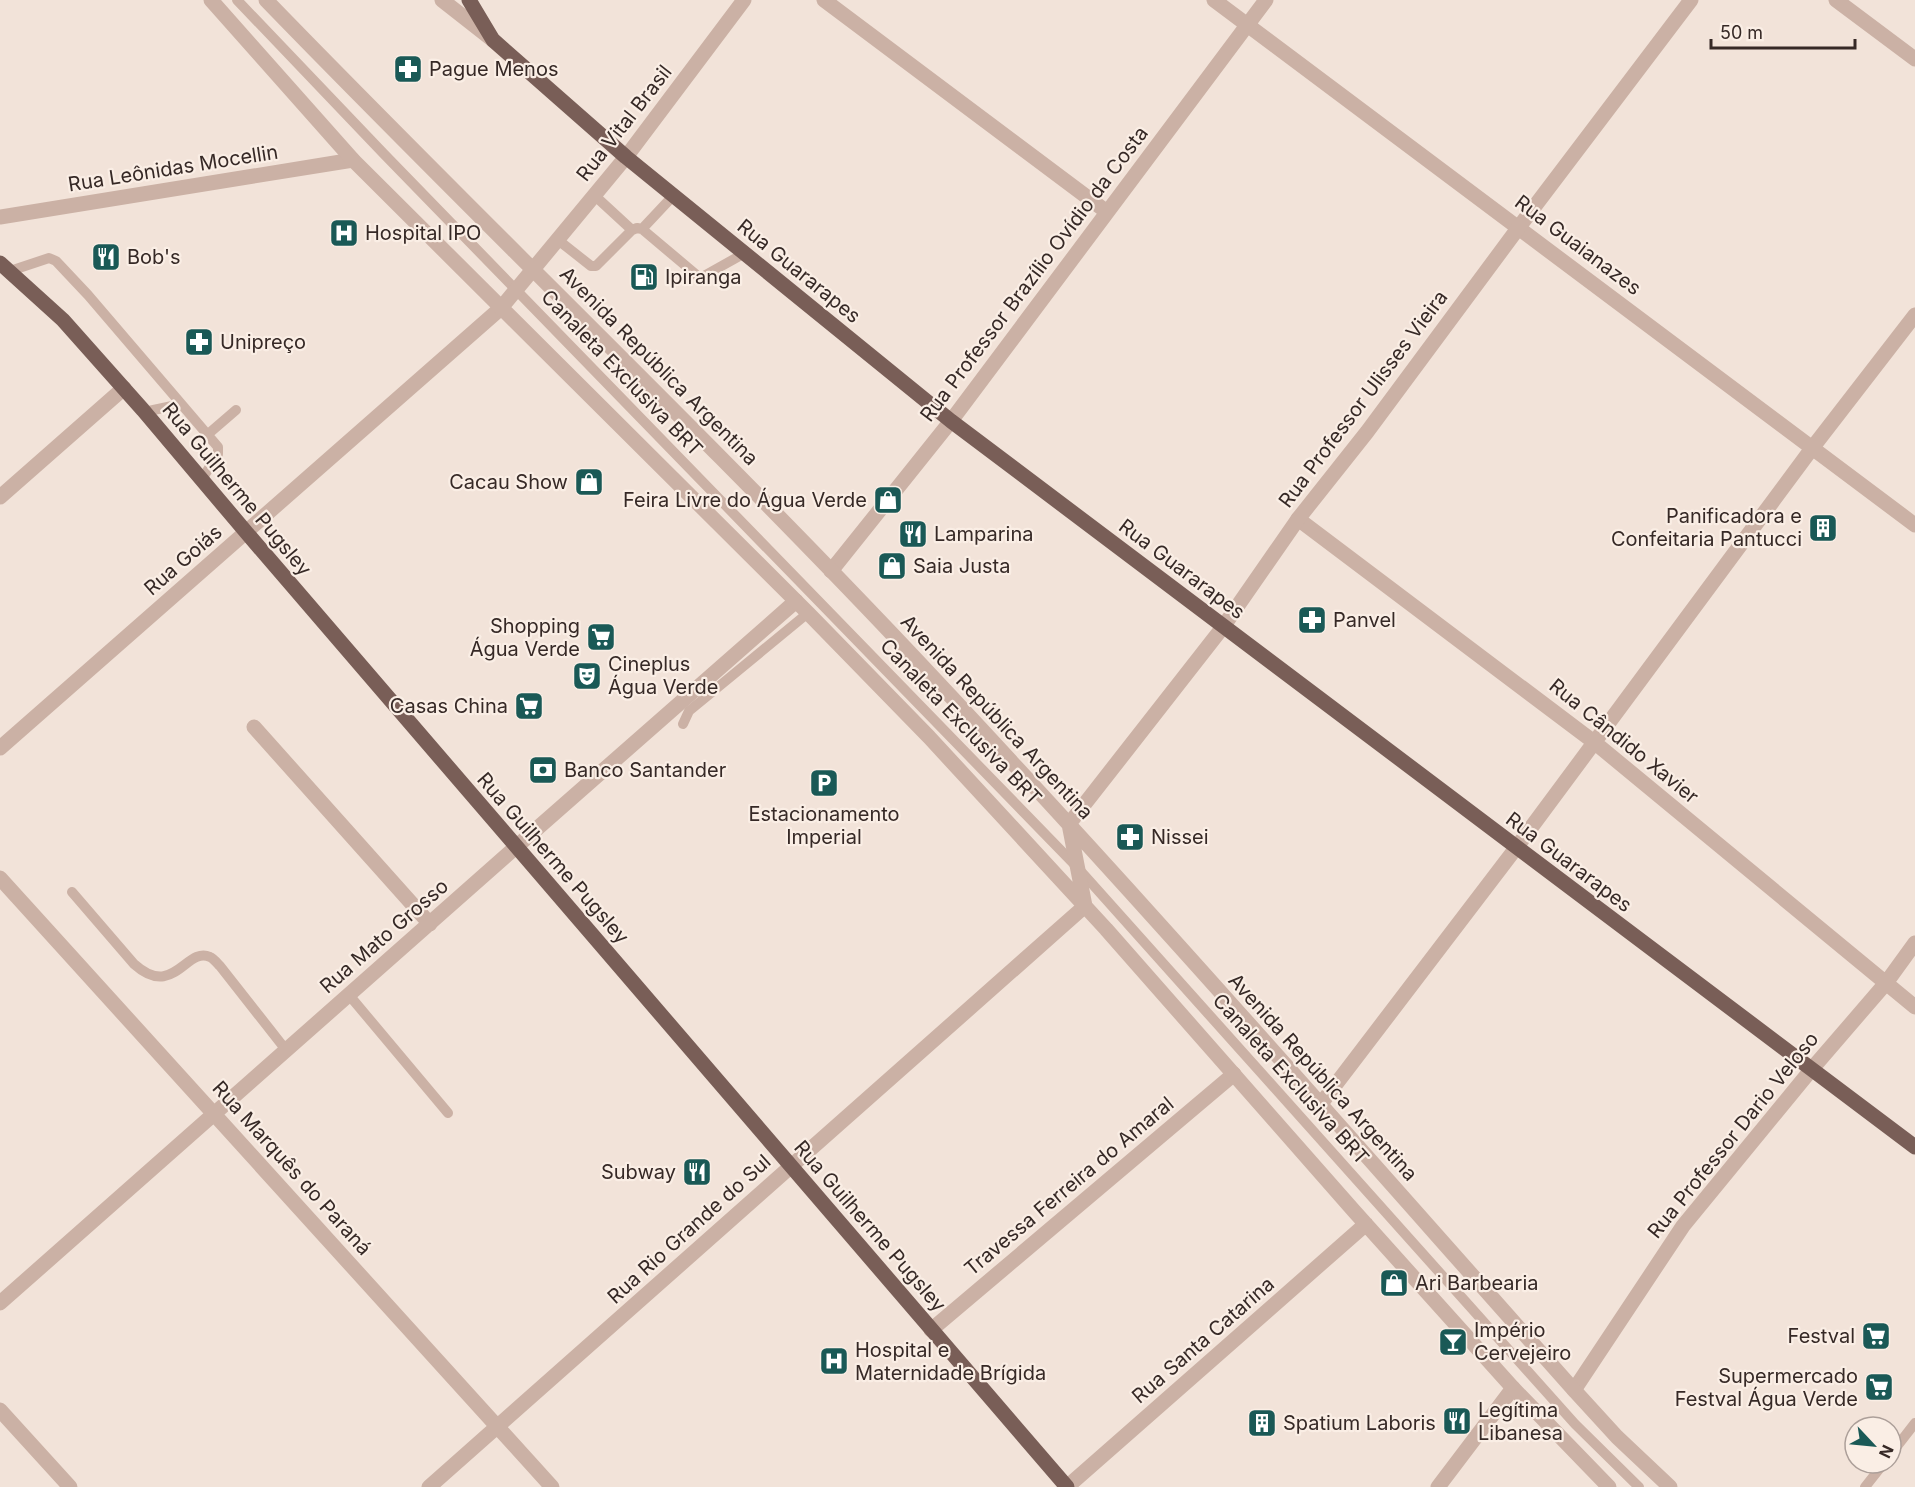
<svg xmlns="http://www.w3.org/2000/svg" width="1915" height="1487" viewBox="0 0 1915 1487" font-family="Inter,sans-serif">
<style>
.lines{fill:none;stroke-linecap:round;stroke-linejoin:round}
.service{stroke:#cbb1a5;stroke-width:10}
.pedestrian{stroke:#cbb1a5;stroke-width:15}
.minor{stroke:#cbb1a5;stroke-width:15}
.tertiary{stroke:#cbb1a5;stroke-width:15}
.primary{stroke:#795e57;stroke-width:15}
.labels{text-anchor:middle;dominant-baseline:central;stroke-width:4.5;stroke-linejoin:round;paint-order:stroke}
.poi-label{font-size:20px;fill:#362926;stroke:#faeee5;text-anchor:start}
.street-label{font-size:20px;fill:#362926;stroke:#faeee5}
</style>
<rect width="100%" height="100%" fill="#f2e3d9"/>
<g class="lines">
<path class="service" d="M 237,0 L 384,154 L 1077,867 L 1575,1424 L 1639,1487
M 594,195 L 632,230
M 642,229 L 673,196
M 558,240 L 591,266 L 596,266 L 632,230 L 637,228 L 642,229 L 699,277 L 702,277 L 745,253
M 10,271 L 49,258 L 56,261 L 88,295 L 183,406
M 144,412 L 177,405 L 183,406 L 218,447 L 218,454 L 202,479
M 207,435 L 236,410
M 683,724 L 689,711 L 808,613
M 72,892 L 134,964 C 174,1000 186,946 210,957 C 213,958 218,964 220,966 L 286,1050
M 349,995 L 448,1113
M 1891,1454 L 1915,1423
M 1865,1487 L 1884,1463"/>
<path class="pedestrian" d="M 516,847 L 796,601"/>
<path class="minor" d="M 442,0 L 493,40
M 824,0 L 1107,212
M 1214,0 L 1915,525
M 1836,0 L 1915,59
M 0,217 L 353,160
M 0,497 L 124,388
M 1298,519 L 1594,742 L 1915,1007
M 831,571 L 951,421 L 1266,0
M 254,727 L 430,924
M 0,748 L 501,308
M 0,878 L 552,1487
M 1320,1105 L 1516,848 L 1813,447 L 1915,315
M 0,1303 L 516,847
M 931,1330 L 1234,1074
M 1574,1390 L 1683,1226 L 1811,1070 L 1886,983 L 1915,943
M 0,1410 L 70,1487
M 429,1487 L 1085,906
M 1438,1487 L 1513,1388"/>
<path class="tertiary" d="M 211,0 L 353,160 L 808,613 L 929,737 L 1106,929 L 1354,1211 L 1513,1388 L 1609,1487
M 266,0 C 473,214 688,419 893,635 C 1126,881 1349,1137 1574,1390 L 1617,1437 L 1670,1487
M 501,308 L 626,157 L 744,0
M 1085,906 L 1069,824 L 1223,627 L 1298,519 L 1367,432 L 1519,227 L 1691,0
M 1067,1487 L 1366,1224"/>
<path class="primary" d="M 469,0 L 493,40 L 626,157 L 951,421 L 1915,1147
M 0,263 L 63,320 L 143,410 L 246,532 L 1067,1487"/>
</g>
<defs>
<g id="pharmacy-square" transform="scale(1.5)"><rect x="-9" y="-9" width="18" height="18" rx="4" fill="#1a5956" stroke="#faeee5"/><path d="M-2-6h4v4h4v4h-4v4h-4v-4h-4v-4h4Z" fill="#fff"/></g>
<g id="hospital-square" transform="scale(1.5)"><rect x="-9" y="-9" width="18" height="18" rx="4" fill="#1a5956" stroke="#faeee5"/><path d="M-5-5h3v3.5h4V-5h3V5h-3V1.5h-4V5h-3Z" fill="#fff"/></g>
<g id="restaurant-square" transform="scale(1.5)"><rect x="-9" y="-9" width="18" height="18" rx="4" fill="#1a5956" stroke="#faeee5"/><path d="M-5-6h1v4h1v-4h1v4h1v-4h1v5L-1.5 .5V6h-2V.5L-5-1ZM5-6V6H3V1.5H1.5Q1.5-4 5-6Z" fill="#fff"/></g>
<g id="fuel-square" transform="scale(1.5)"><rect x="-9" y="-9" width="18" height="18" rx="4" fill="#1a5956" stroke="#faeee5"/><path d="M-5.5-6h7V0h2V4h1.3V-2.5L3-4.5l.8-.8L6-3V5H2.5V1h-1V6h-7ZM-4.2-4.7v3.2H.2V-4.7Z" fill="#fff"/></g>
<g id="shop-square" transform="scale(1.5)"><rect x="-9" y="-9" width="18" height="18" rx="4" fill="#1a5956" stroke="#faeee5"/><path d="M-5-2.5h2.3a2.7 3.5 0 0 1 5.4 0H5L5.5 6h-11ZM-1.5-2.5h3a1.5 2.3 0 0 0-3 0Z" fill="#fff"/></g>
<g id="building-square" transform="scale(1.5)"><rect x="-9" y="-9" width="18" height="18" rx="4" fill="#1a5956" stroke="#faeee5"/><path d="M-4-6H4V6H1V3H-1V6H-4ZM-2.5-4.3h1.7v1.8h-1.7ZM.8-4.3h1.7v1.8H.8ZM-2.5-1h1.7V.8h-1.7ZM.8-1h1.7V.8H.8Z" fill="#fff"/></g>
<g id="supermarket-square" transform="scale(1.5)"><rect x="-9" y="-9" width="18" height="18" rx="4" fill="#1a5956" stroke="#faeee5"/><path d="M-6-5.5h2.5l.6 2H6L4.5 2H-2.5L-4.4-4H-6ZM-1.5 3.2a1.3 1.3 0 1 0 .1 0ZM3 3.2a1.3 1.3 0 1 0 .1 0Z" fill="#fff"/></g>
<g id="theatre-square" transform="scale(1.5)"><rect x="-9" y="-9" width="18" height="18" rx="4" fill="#1a5956" stroke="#faeee5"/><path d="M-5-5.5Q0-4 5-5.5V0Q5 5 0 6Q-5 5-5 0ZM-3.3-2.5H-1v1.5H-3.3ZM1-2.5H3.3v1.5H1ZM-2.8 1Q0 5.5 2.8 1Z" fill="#fff"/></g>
<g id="bank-square" transform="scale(1.5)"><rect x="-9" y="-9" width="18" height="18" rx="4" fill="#1a5956" stroke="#faeee5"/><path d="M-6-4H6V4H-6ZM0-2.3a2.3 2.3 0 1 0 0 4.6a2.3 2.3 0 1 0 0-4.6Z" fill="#fff"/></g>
<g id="parking-square" transform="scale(1.5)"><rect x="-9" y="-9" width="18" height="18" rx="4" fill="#1a5956" stroke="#faeee5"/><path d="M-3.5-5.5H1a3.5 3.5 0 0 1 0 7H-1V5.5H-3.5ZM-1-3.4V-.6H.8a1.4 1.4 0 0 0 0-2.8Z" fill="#fff"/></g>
<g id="bar-square" transform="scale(1.5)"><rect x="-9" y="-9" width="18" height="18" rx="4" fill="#1a5956" stroke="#faeee5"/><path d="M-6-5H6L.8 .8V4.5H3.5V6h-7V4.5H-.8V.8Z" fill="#fff"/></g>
</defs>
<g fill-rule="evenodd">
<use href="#pharmacy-square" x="408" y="69"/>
<use href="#hospital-square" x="344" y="233"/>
<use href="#restaurant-square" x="106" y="257"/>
<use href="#fuel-square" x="644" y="277"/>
<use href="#pharmacy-square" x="199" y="342"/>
<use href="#shop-square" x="589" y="482"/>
<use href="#shop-square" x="888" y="500"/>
<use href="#building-square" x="1823" y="528"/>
<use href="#restaurant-square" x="913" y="534"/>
<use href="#shop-square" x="892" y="566"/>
<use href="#pharmacy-square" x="1312" y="620"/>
<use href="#supermarket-square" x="601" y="637"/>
<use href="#theatre-square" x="587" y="676"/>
<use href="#supermarket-square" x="529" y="706"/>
<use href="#bank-square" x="543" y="770"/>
<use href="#parking-square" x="824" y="783"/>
<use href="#pharmacy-square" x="1130" y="837"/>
<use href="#restaurant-square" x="697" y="1172"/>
<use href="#shop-square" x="1394" y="1283"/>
<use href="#supermarket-square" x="1876" y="1336"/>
<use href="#bar-square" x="1453" y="1342"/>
<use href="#hospital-square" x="834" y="1361"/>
<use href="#supermarket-square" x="1879" y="1387"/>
<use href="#restaurant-square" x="1457" y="1421"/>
<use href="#building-square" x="1262" y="1423"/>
</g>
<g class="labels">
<g class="poi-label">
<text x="429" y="69">Pague Menos</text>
<text x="365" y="233">Hospital IPO</text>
<text x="127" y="257">Bob's</text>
<text x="665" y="277">Ipiranga</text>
<text x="220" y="342">Unipreço</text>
<text x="568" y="482" text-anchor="end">Cacau Show</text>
<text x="867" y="500" text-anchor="end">Feira Livre do Água Verde</text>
<text x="1802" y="516" text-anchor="end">Panificadora e<tspan x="1802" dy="23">Confeitaria Pantucci</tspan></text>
<text x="934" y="534">Lamparina</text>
<text x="913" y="566">Saia Justa</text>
<text x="1333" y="620">Panvel</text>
<text x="580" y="626" text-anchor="end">Shopping<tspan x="580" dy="23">Água Verde</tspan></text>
<text x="608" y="664">Cineplus<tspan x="608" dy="23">Água Verde</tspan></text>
<text x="508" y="706" text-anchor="end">Casas China</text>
<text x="564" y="770">Banco Santander</text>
<text x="824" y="814" text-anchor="middle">Estacionamento<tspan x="824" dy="23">Imperial</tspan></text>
<text x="1151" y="837">Nissei</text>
<text x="676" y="1172" text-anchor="end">Subway</text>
<text x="1415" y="1283">Ari Barbearia</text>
<text x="1474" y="1330">Império<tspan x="1474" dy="23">Cervejeiro</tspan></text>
<text x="1855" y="1336" text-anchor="end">Festval</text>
<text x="855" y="1350">Hospital e<tspan x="855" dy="23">Maternidade Brígida</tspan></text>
<text x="1858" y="1376" text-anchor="end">Supermercado<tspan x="1858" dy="23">Festval Água Verde</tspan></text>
<text x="1478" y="1410">Legítima<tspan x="1478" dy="23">Libanesa</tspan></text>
<text x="1283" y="1423">Spatium Laboris</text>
</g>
<g class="street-label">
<text transform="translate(624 123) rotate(-52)">Rua Vital Brasil</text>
<text transform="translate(173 168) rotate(-9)">Rua Leônidas Mocellin</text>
<text transform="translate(1578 245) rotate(37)">Rua Guaianazes</text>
<text transform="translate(799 271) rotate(39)">Rua Guararapes</text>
<text transform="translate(1034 274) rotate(-53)">Rua Professor Brazílio Ovídio da Costa</text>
<text transform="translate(659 366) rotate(45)">Avenida República Argentina</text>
<text transform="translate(622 373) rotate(46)">Canaleta Exclusiva BRT</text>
<text transform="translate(1363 399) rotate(-53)">Rua Professor Ulisses Vieira</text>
<text transform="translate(237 489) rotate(50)">Rua Guilherme Pugsley</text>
<text transform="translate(183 560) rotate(-41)">Rua Goiás</text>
<text transform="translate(1182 569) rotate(37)">Rua Guararapes</text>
<text transform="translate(997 717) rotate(47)">Avenida República Argentina</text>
<text transform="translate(961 722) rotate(46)">Canaleta Exclusiva BRT</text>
<text transform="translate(1624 741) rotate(39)">Rua Cândido Xavier</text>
<text transform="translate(553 858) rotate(49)">Rua Guilherme Pugsley</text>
<text transform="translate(1569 862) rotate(37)">Rua Guararapes</text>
<text transform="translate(384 936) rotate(-41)">Rua Mato Grosso</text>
<text transform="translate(1323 1077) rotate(48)">Avenida República Argentina</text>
<text transform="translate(1291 1079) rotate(48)">Canaleta Exclusiva BRT</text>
<text transform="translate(1733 1135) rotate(-51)">Rua Professor Dario Veloso</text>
<text transform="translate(292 1168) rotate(48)">Rua Marquês do Paraná</text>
<text transform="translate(1069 1186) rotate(-40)">Travessa Ferreira do Amaral</text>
<text transform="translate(870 1226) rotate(49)">Rua Guilherme Pugsley</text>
<text transform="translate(689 1229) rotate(-42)">Rua Rio Grande do Sul</text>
<text transform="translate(1203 1340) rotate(-41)">Rua Santa Catarina</text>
</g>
</g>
<g transform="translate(1873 1445) rotate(116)"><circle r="28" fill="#faeee5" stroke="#ac9f99" stroke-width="1.5"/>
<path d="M0-4.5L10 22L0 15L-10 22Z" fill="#1a5956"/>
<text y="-9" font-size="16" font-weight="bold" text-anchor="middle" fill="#362926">N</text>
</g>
<path d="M1711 39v9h144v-9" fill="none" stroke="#362926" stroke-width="3"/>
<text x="1720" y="39" font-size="18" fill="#362926" stroke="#faeee5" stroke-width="4.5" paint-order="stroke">50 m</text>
</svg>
